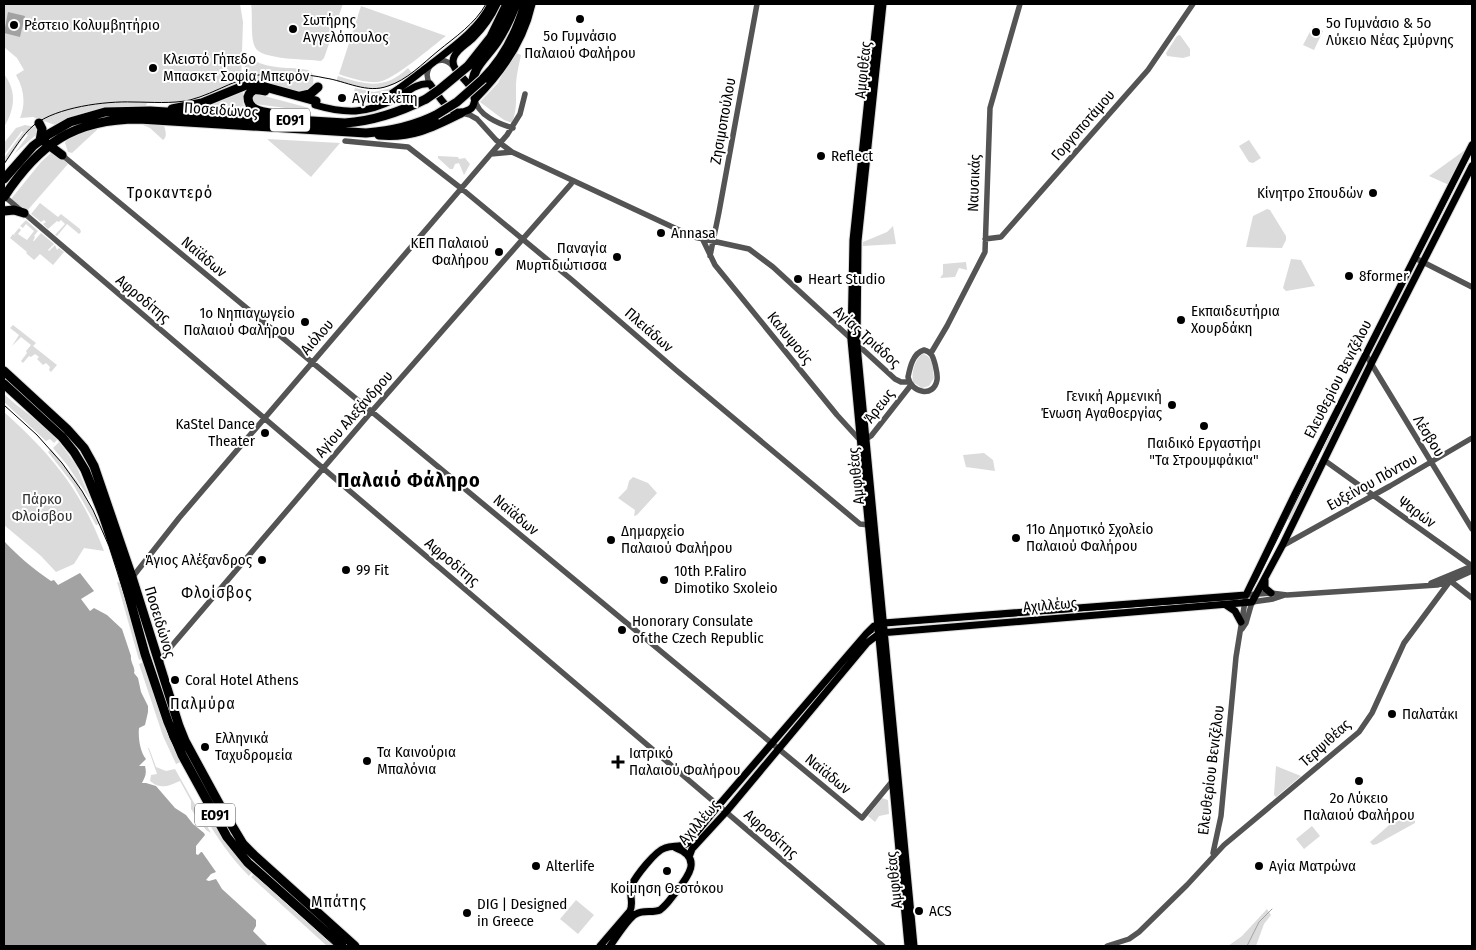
<svg xmlns="http://www.w3.org/2000/svg" width="1476" height="950" viewBox="0 0 1476 950" font-family="'Fira Sans Condensed',sans-serif">
<style>
.green{fill:#dbdbdb}
.water{fill:#a2a2a2}
.lines{fill:none;stroke-linecap:round;stroke-linejoin:round}
.stream{stroke:#a2a2a2;stroke-width:1}
.major-casing{stroke:#dbdbdb;stroke-width:9}
.highway-casing{stroke:#dbdbdb;stroke-width:11}
.minor{stroke:#545454;stroke-width:5.5}
.major{stroke:#000;stroke-width:7}
.highway{stroke:#000;stroke-width:9}
.tram{stroke:#000;stroke-width:1}
.highway-bridge-casing{stroke:#dbdbdb;stroke-width:11;stroke-linecap:butt}
.highway-bridge{stroke:#000;stroke-width:9}
.poi-dot{fill:#000;stroke:#fff;stroke-width:2}
.labels{text-anchor:middle;dominant-baseline:central;stroke-width:4;stroke-linejoin:round;paint-order:stroke}
.shield{fill:#fff;stroke:#4c4c4c;stroke-width:1}
.shield-label{font-size:14px;font-weight:bold;fill:#000}
.poi-label{font-size:15px;fill:#000;stroke:#fff;text-anchor:start}
.street-label{font-size:15px;fill:#000;stroke:#fff}
.park-label{font-size:15px;fill:#323232;stroke:#fff}
.neighbourhood-label{font-size:16px;letter-spacing:1px;fill:#000;stroke:#fff}
.district-label{font-size:20px;font-weight:bold;letter-spacing:1px;fill:#000;stroke:#fff}
</style>
<rect width="100%" height="100%" fill="#fff"/>
<path class="green" d="M 4,4 L 240,4 L 243,22 L 241,83 L 207,97 L 206,95 L 187,102 L 147,103 L 146,106 C 113,106 83,108 55,125 L 33,117 L 20,118 C 26,103 24,89 16,75 L 24,70 L 17,58 L 4,47 Z
M 251,4 L 343,4 L 324,58 L 321,61 C 307,59 260,60 255,47 C 250,37 253,16 251,4 Z
M 361,6 L 446,36 C 431,47 394,80 378,82 C 367,83 354,79 344,76 L 339,74 Z
M 1313,26 L 1323,31 L 1314,50 L 1303,45 Z
M 1180,35 L 1190,49 L 1190,56 L 1183,58 L 1167,56 L 1166,53 L 1177,36 Z
M 514,52 L 521,55 C 519,65 516,76 516,87 C 516,100 517,110 512,123 L 504,120 L 480,102 L 498,83 Z
M 248,55 C 263,71 289,66 308,70 L 312,73 C 314,80 314,84 310,90 C 288,95 267,78 246,79 C 244,73 244,60 248,55 Z
M 408,68 L 412,73 C 384,95 368,90 336,81 L 338,76 C 366,85 385,90 408,68 Z
M 4,74 C 17,91 15,109 4,127 Z
M 355,88 L 374,92 L 392,88 L 393,89 L 378,97 L 350,104 Z
M 243,92 L 243,103 L 245,109 L 206,107 Z
M 257,94 L 309,108 L 308,111 L 255,104 L 252,98 L 254,95 Z
M 137,122 L 164,125 C 165,130 168,136 163,140 L 150,128 L 141,124 L 115,124 L 99,128 L 72,153 L 68,152 L 65,143 L 67,140 C 90,128 112,122 137,122 Z
M 25,125 L 36,127 L 37,134 L 14,154 L 28,135 L 26,134 L 4,165 L 4,158 L 23,132 L 22,131 L 4,155 L 4,143 L 16,128 Z
M 267,139 L 340,143 L 311,177 Z
M 1249,140 L 1261,158 L 1253,163 L 1249,162 L 1239,146 Z
M 1465,150 L 1467,150 L 1449,185 L 1429,176 Z
M 53,151 L 68,164 L 26,212 L 11,199 L 41,162 Z
M 438,156 L 458,157 L 459,159 L 465,158 L 470,164 L 464,175 L 459,163 L 455,164 L 453,169 L 450,169 L 438,158 Z
M 40,203 L 58,217 L 61,214 L 80,229 L 81,232 L 79,234 L 67,224 L 57,236 L 55,235 L 65,224 L 61,220 L 59,222 L 57,221 L 48,229 L 43,224 L 46,222 L 44,220 L 41,222 L 31,214 Z
M 1267,209 L 1270,210 L 1286,236 L 1286,240 L 1282,248 L 1246,247 L 1253,216 Z
M 26,220 L 38,231 L 34,236 L 35,237 L 33,241 L 34,241 L 41,233 L 54,244 L 48,250 L 49,251 L 55,245 L 57,250 L 59,248 L 64,252 L 53,265 L 40,254 L 34,260 L 26,253 L 27,252 L 10,238 L 13,234 L 16,236 L 14,234 L 19,228 L 21,230 L 18,234 L 27,240 L 34,231 L 26,224 L 23,228 L 20,226 Z
M 893,226 L 896,244 L 863,246 L 863,242 L 887,232 Z
M 1291,259 L 1301,260 L 1315,286 L 1286,291 L 1283,288 Z
M 966,262 L 967,270 L 959,268 L 955,277 L 940,278 L 943,274 L 943,264 Z
M 13,325 L 36,343 L 33,346 L 57,365 L 51,372 L 49,370 L 50,367 L 46,363 L 43,365 L 37,359 L 39,357 L 35,354 L 31,357 L 29,356 L 23,363 L 21,361 L 27,353 L 26,351 L 31,345 L 21,337 L 12,346 L 19,335 L 10,328 Z
M 923,354 C 933,356 933,369 934,378 L 929,386 L 922,388 L 913,382 C 911,373 915,358 923,354 Z
M 1360,368 L 1368,368 L 1326,452 L 1320,447 Z
M 4,394 C 21,410 41,422 57,440 L 54,443 L 50,439 L 46,441 L 4,402 Z
M 4,412 C 52,455 81,490 104,551 L 84,548 L 74,564 L 56,572 L 41,556 L 4,525 Z
M 59,442 L 76,465 L 91,501 L 68,466 L 53,448 Z
M 51,449 L 77,481 L 100,524 L 96,525 L 73,484 L 48,452 Z
M 984,453 L 993,460 L 995,471 L 966,467 L 963,455 Z
M 1314,461 L 1319,464 L 1291,521 L 1285,518 Z
M 633,477 L 648,483 L 657,493 L 637,515 L 634,516 L 635,510 L 618,498 L 627,489 L 629,481 Z
M 117,582 L 122,583 L 145,658 L 139,660 Z
M 146,661 L 183,761 L 176,764 L 163,736 L 139,664 Z
M 148,748 L 149,748 L 156,767 L 166,771 L 175,769 L 211,833 L 206,830 L 191,809 L 191,801 L 180,781 C 168,786 161,790 150,781 L 151,775 L 157,774 Z
M 1276,766 L 1301,776 L 1276,797 L 1274,795 Z
M 882,798 L 888,800 L 889,814 L 879,816 L 875,822 L 868,816 Z
M 1405,811 L 1415,821 L 1415,823 L 1377,844 L 1373,845 L 1370,842 Z
M 211,814 L 253,871 L 249,876 C 231,858 218,839 205,817 Z
M 1312,826 L 1320,836 L 1304,849 L 1296,839 Z
M 255,873 L 334,944 L 332,946 L 327,946 L 251,877 Z
M 576,900 L 594,915 L 578,934 L 560,919 Z
M 1267,909 L 1271,915 L 1264,924 L 1256,946 L 1228,946 L 1242,936 Z"/>
<path class="water" d="M 8,12 L 25,16 L 20,37 L 4,33 Z
M 4,541 C 16,554 33,569 51,581 L 54,580 L 58,585 L 80,573 L 94,591 L 81,599 L 90,611 L 94,608 L 107,615 L 122,629 L 131,656 C 130,662 136,668 134,673 L 138,678 L 141,692 L 148,706 L 148,712 L 145,725 L 139,728 C 138,737 140,752 146,759 L 139,766 L 145,766 C 147,774 145,777 142,783 L 146,783 L 156,786 L 175,808 L 186,815 L 193,824 L 204,833 L 205,835 L 196,846 L 196,854 L 198,855 L 201,852 L 202,852 L 216,872 L 211,874 L 206,880 L 209,881 L 216,879 L 222,889 L 256,920 L 256,926 L 253,931 L 268,946 L 4,946 Z"/>
<g class="lines">
<path class="stream" d="M 1247,946 L 1259,922 L 1272,909"/>
<g class="major-casing">
<path id="major" d="M 878,4 L 853,240 L 851,340 L 908,946
M 883,4 L 858,241 L 857,345 L 914,946
M 375,103 C 394,94 409,81 426,68 C 450,49 477,32 491,4
M 315,105 C 346,114 366,114 395,99 C 406,93 417,82 430,84 C 438,95 450,118 466,111 C 470,110 473,108 474,103 C 480,84 447,73 454,57 C 457,49 467,44 473,38 C 483,28 491,17 497,4
M 1265,580 L 1265,588 L 1271,593
M 1226,605 L 1235,611 L 1241,622
M 689,857 L 692,849 L 726,812 L 867,643 L 880,633 L 1252,602 L 1282,546 L 1371,364 L 1472,166
M 600,946 L 630,911 C 634,903 629,895 631,886 C 636,876 655,851 665,848 C 673,845 680,848 688,843 L 718,806 L 866,634 L 874,626 L 884,623 L 1246,595 L 1295,494 L 1472,145
M 610,946 C 615,939 629,917 636,914 C 643,910 653,913 660,910 C 667,905 671,898 676,892 C 688,877 703,858 676,848"/>
</g>
<g class="highway-casing">
<path id="highway" d="M 468,66 L 491,37 L 507,4
M 483,79 C 504,58 517,32 525,4
M 472,89 C 473,65 484,61 497,42 C 505,30 511,17 516,4
M 265,91 C 257,89 251,88 248,97 C 248,111 263,112 275,114
M 301,96 L 310,94 L 318,87
M 475,98 C 501,72 523,40 531,4
M 172,109 L 202,103 L 251,83 L 316,101
M 39,123 L 42,129 L 40,141
M 379,135 C 412,138 433,127 461,113
M 46,143 L 62,155
M 4,179 L 33,146 L 49,134 L 70,122 L 105,112 L 150,111 L 345,123 C 374,121 400,112 426,99
M 4,197 C 39,144 74,119 139,119 L 366,133 C 391,131 414,126 436,115
M 4,211 L 14,210 L 24,213
M 4,371 L 67,429 L 84,448 L 94,466 L 132,577 L 179,726 L 185,741 L 222,809 L 243,844 L 254,855 L 355,946
M 4,384 L 62,437 L 74,452 L 85,470 L 103,515 L 122,571 L 145,654 L 168,722 L 182,755 L 227,837 L 248,863 L 342,946"/>
</g>
<path class="minor" d="M 430,84 C 425,76 427,70 432,63 C 440,59 446,59 453,66
M 475,99 C 477,115 499,124 513,128
M 462,113 L 470,115 L 477,119 L 496,140 L 512,152 L 574,181 L 694,237 L 749,249 L 773,267 L 895,379 L 901,382 L 909,382
M 345,141 L 408,147 L 462,189 L 572,280 L 676,370 L 860,524 L 869,525
M 491,154 L 512,152
M 62,155 L 862,818 L 894,779
M 4,196 L 883,946
M 985,239 L 1001,237 L 1148,70 L 1193,4
M 703,240 L 715,265 L 837,415 L 858,438 L 866,439 L 871,436 L 911,385
M 710,256 L 719,212 L 757,4
M 1415,258 L 1472,287
M 924,350 C 932,352 933,357 935,364 C 936,369 938,375 937,380 C 934,398 911,393 908,377 C 910,367 913,353 924,350 Z
M 931,353 L 947,326 L 985,252 L 990,108 L 1020,4
M 1366,355 L 1472,529
M 1324,460 L 1472,566
M 1282,546 L 1390,486 L 1472,438
M 1449,578 L 1453,583 L 1472,598
M 131,579 L 179,518 L 507,135 L 520,114 L 525,94
M 1431,583 L 1472,566
M 1242,629 L 1246,623 L 1252,602 L 1273,599 L 1285,595
M 159,663 L 169,649 L 372,411 L 571,184
M 1213,853 L 1221,816 L 1236,657 L 1246,595 L 1271,593 L 1287,595 L 1437,585 L 1450,581 L 1472,571
M 1107,946 L 1129,939 L 1139,932 L 1187,885 L 1224,845 L 1359,732 L 1372,713 L 1404,643 L 1450,581"/>
<use href="#major" class="major"/>
<use href="#highway" class="highway"/>
<path class="tram" d="M 4,164 C 13,151 22,135 34,125 C 57,107 105,101 133,102 C 151,102 172,104 190,100 C 217,93 240,75 268,74 C 287,73 307,74 325,78 C 346,81 367,94 388,86 C 407,80 422,64 438,51 C 455,37 475,24 486,4
M 4,405 L 37,435 L 62,463 L 82,491 L 93,510 L 109,546 L 170,738 L 224,838 L 248,868 L 335,946
M 676,848 L 684,848 L 690,845 L 740,784 L 866,637 L 879,628 L 890,625 L 1238,599 C 1248,595 1252,589 1257,580 L 1343,405 L 1472,151
M 603,946 L 626,919 L 630,911"/>
<g class="highway-bridge-casing">
<path id="highway-bridge" d="M 426,99 L 439,90 L 468,66
M 436,115 L 457,102 L 483,79"/>
</g>
<use href="#highway-bridge" class="highway-bridge"/>
</g>
<g class="poi-dot">
<circle cx="580" cy="19" r="5"/>
<circle cx="14" cy="25" r="5"/>
<circle cx="293" cy="29" r="5"/>
<circle cx="1316" cy="32" r="5"/>
<circle cx="153" cy="68" r="5"/>
<circle cx="342" cy="98" r="5"/>
<circle cx="821" cy="156" r="5"/>
<circle cx="1373" cy="193" r="5"/>
<circle cx="661" cy="233" r="5"/>
<circle cx="499" cy="252" r="5"/>
<circle cx="617" cy="257" r="5"/>
<circle cx="1349" cy="276" r="5"/>
<circle cx="798" cy="279" r="5"/>
<circle cx="1181" cy="320" r="5"/>
<circle cx="305" cy="322" r="5"/>
<circle cx="1172" cy="405" r="5"/>
<circle cx="1204" cy="426" r="5"/>
<circle cx="265" cy="433" r="5"/>
<circle cx="1016" cy="538" r="5"/>
<circle cx="611" cy="540" r="5"/>
<circle cx="262" cy="560" r="5"/>
<circle cx="346" cy="570" r="5"/>
<circle cx="664" cy="580" r="5"/>
<circle cx="622" cy="630" r="5"/>
<circle cx="175" cy="680" r="5"/>
<circle cx="1392" cy="714" r="5"/>
<circle cx="205" cy="747" r="5"/>
<circle cx="367" cy="761" r="5"/>
<path d="M615.5 754.5h5v5h5v5h-5v5h-5v-5h-5v-5h5z"/>
<circle cx="1359" cy="781" r="5"/>
<circle cx="536" cy="866" r="5"/>
<circle cx="1259" cy="866" r="5"/>
<circle cx="667" cy="871" r="5"/>
<circle cx="919" cy="911" r="5"/>
<circle cx="467" cy="913" r="5"/>
</g>
<g class="labels">
<g class="shield">
<rect x="270" y="108.5" width="40" height="23" rx="4"/>
<rect x="195" y="803.5" width="40" height="23" rx="4"/>
</g>
<g class="shield-label">
<text x="290" y="120">ΕΟ91</text>
<text x="215" y="815">ΕΟ91</text>
</g>
<g class="poi-label">
<text x="303" y="20">Σωτήρης<tspan x="303" dy="17">Αγγελόπουλος</tspan></text>
<text x="1326" y="23">5ο Γυμνάσιο &amp; 5ο<tspan x="1326" dy="17">Λύκειο Νέας Σμύρνης</tspan></text>
<text x="24" y="25">Ρέστειο Κολυμβητήριο</text>
<text x="580" y="36" text-anchor="middle">5ο Γυμνάσιο<tspan x="580" dy="17">Παλαιού Φαλήρου</tspan></text>
<text x="163" y="59">Κλειστό Γήπεδο<tspan x="163" dy="17">Μπασκετ Σοφία Μπεφόν</tspan></text>
<text x="352" y="98">Αγία Σκέπη</text>
<text x="831" y="156">Reflect</text>
<text x="1363" y="193" text-anchor="end">Κίνητρο Σπουδών</text>
<text x="671" y="233">Annasa</text>
<text x="489" y="243" text-anchor="end">ΚΕΠ Παλαιού<tspan x="489" dy="17">Φαλήρου</tspan></text>
<text x="607" y="248" text-anchor="end">Παναγία<tspan x="607" dy="17">Μυρτιδιώτισσα</tspan></text>
<text x="1359" y="276">8former</text>
<text x="808" y="279">Heart Studio</text>
<text x="1191" y="311">Εκπαιδευτήρια<tspan x="1191" dy="17">Χουρδάκη</tspan></text>
<text x="295" y="313" text-anchor="end">1ο Νηπιαγωγείο<tspan x="295" dy="17">Παλαιού Φαλήρου</tspan></text>
<text x="1162" y="396" text-anchor="end">Γενική Αρμενική<tspan x="1162" dy="17">Ένωση Αγαθοεργίας</tspan></text>
<text x="255" y="424" text-anchor="end">KaStel Dance<tspan x="255" dy="17">Theater</tspan></text>
<text x="1204" y="443" text-anchor="middle">Παιδικό Εργαστήρι<tspan x="1204" dy="17">"Τα Στρουμφάκια"</tspan></text>
<text x="1026" y="529">11ο Δημοτικό Σχολείο<tspan x="1026" dy="17">Παλαιού Φαλήρου</tspan></text>
<text x="621" y="531">Δημαρχείο<tspan x="621" dy="17">Παλαιού Φαλήρου</tspan></text>
<text x="252" y="560" text-anchor="end">Άγιος Αλέξανδρος</text>
<text x="356" y="570">99 Fit</text>
<text x="674" y="571">10th P.Faliro<tspan x="674" dy="17">Dimotiko Sxoleio</tspan></text>
<text x="632" y="621">Honorary Consulate<tspan x="632" dy="17">of the Czech Republic</tspan></text>
<text x="185" y="680">Coral Hotel Athens</text>
<text x="1402" y="714">Παλατάκι</text>
<text x="215" y="738">Ελληνικά<tspan x="215" dy="17">Ταχυδρομεία</tspan></text>
<text x="377" y="752">Τα Καινούρια<tspan x="377" dy="17">Μπαλόνια</tspan></text>
<text x="629" y="753">Ιατρικό<tspan x="629" dy="17">Παλαιού Φαλήρου</tspan></text>
<text x="1359" y="798" text-anchor="middle">2ο Λύκειο<tspan x="1359" dy="17">Παλαιού Φαλήρου</tspan></text>
<text x="546" y="866">Alterlife</text>
<text x="1269" y="866">Αγία Ματρώνα</text>
<text x="667" y="888" text-anchor="middle">Κοίμηση Θεοτόκου</text>
<text x="477" y="904">DIG | Designed<tspan x="477" dy="17">in Greece</tspan></text>
<text x="929" y="911">ACS</text>
</g>
<g class="street-label">
<text transform="translate(863 70) rotate(-84)">Αμφιθέας</text>
<text transform="translate(221 110) rotate(4)">Ποσειδώνος</text>
<text transform="translate(723 121) rotate(-80)">Ζησιμοπούλου</text>
<text transform="translate(1083 125) rotate(-49)">Γοργοποτάμου</text>
<text transform="translate(974 183) rotate(-88)">Ναυσικάς</text>
<text transform="translate(204 257) rotate(40)">Ναϊάδων</text>
<text transform="translate(143 299) rotate(40)">Αφροδίτης</text>
<text transform="translate(649 330) rotate(41)">Πλειάδων</text>
<text transform="translate(317 337) rotate(-49)">Αιόλου</text>
<text transform="translate(867 337) rotate(42)">Αγίας Τριάδος</text>
<text transform="translate(790 338) rotate(51)">Καλυψούς</text>
<text transform="translate(1338 379) rotate(-63)">Ελευθερίου Βενιζέλου</text>
<text transform="translate(879 406) rotate(-52)">Άρεως</text>
<text transform="translate(354 414) rotate(-49)">Αγίου Αλεξάνδρου</text>
<text transform="translate(1429 436) rotate(58)">Λέσβου</text>
<text transform="translate(856 476) rotate(-96)">Αμφιθέας</text>
<text transform="translate(1372 482) rotate(-29)">Ευξείνου Πόντου</text>
<text transform="translate(1417 512) rotate(36)">Ψαρών</text>
<text transform="translate(516 515) rotate(40)">Ναϊάδων</text>
<text transform="translate(452 562) rotate(40)">Αφροδίτης</text>
<text transform="translate(1050 605) rotate(-5)">Αχιλλέως</text>
<text transform="translate(160 622) rotate(73)">Ποσειδώνος</text>
<text transform="translate(1325 743) rotate(-42)">Τερψιθέας</text>
<text transform="translate(1211 770) rotate(-83)">Ελευθερίου Βενιζέλου</text>
<text transform="translate(828 774) rotate(39)">Ναϊάδων</text>
<text transform="translate(699 822) rotate(-49)">Αχιλλέως</text>
<text transform="translate(771 834) rotate(41)">Αφροδίτης</text>
<text transform="translate(894 880) rotate(-96)">Αμφιθέας</text>
</g>
<g class="park-label">
<text x="42" y="499">Πάρκο<tspan x="42" dy="17">Φλοίσβου</tspan></text>
</g>
<g class="neighbourhood-label">
<text x="170" y="192">Τροκαντερό</text>
<text x="217" y="592">Φλοίσβος</text>
<text x="203" y="703">Παλμύρα</text>
<text x="339" y="901">Μπάτης</text>
</g>
<g class="district-label">
<text x="409" y="480">Παλαιό Φάληρο</text>
</g>
</g>
<rect width="1476" height="950" fill="none" stroke="#000000" stroke-width="10"/>
</svg>
